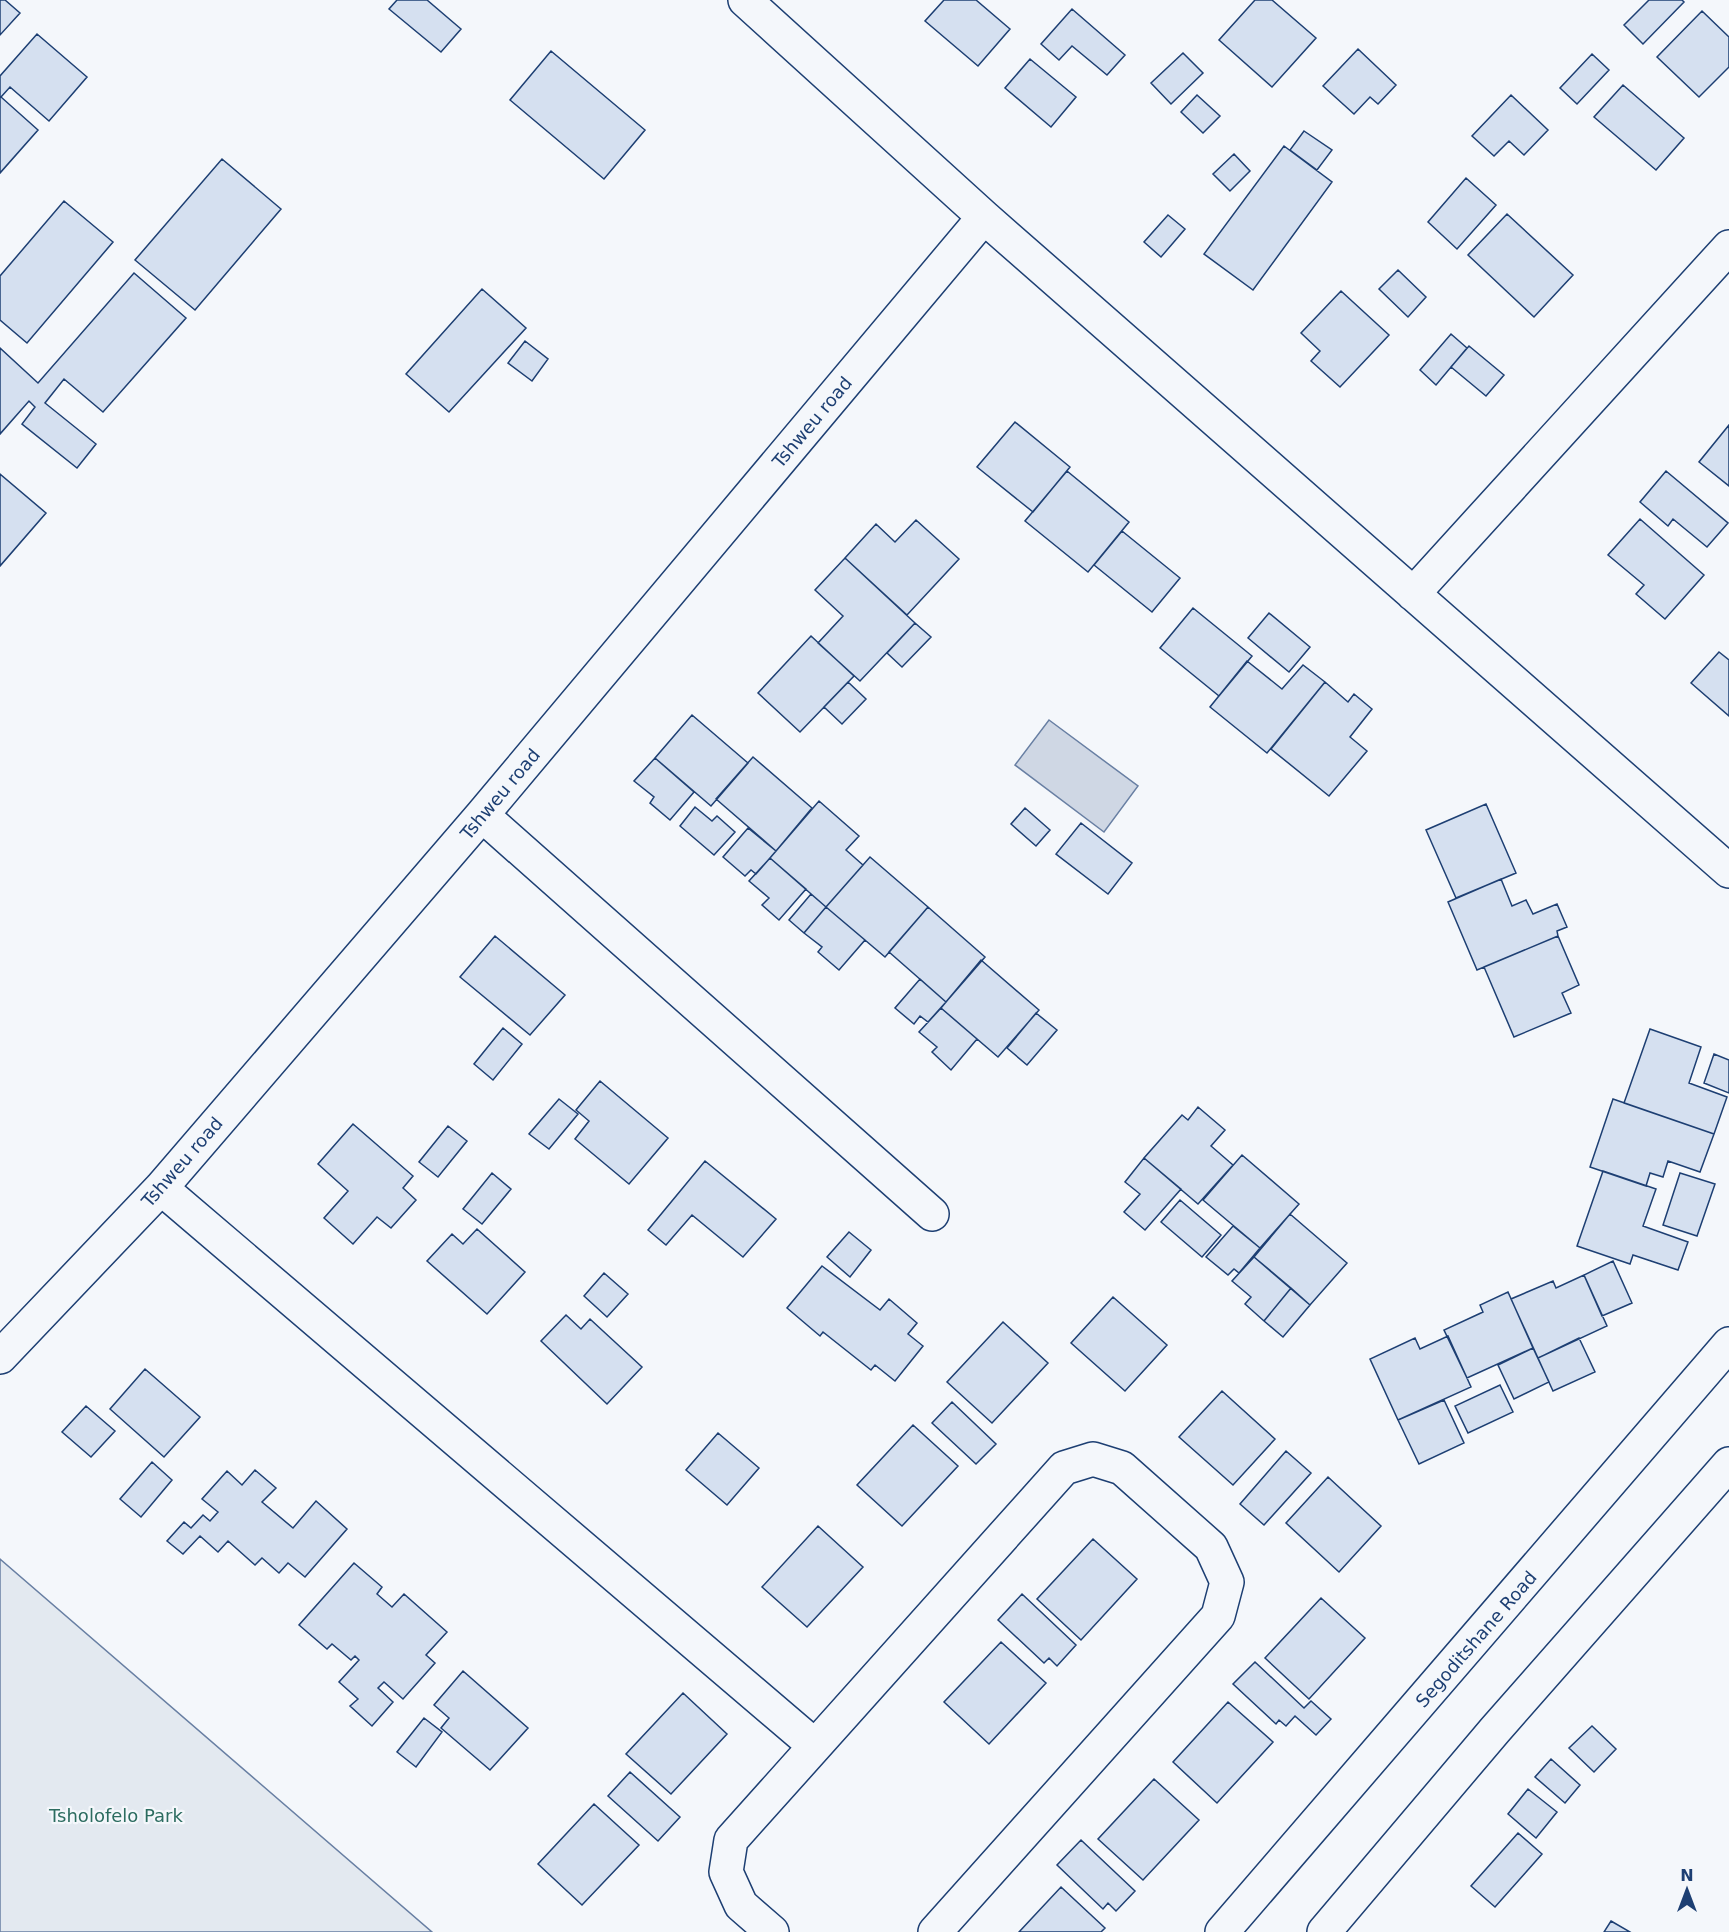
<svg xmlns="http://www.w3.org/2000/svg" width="1729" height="1932" viewBox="0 0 1729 1932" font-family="'DejaVu Sans',sans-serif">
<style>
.green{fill:#e3e9f0;stroke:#687fa3;stroke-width:1.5}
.water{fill:#cfd7e4;stroke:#687fa3;stroke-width:1.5}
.building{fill:#d5e0f0;stroke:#1d3f73;stroke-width:1.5}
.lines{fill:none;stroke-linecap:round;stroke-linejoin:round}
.minor-casing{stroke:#1d3f73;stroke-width:36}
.major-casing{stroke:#1d3f73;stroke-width:36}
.minor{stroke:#f4f7fb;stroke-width:33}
.major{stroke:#f4f7fb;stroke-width:33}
.labels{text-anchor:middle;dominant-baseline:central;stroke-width:4.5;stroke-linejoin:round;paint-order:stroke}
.street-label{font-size:18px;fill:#1d3f73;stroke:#f4f7fb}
.park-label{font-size:18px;fill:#2c6c60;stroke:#f4f7fb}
</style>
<rect width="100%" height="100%" fill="#f4f7fb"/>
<path class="green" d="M 0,1559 L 432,1932 L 0,1932 Z"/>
<path class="water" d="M 1049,720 L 1138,786 L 1104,832 L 1015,765 Z"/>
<path class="building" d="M 0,0 L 5,0 L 20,13 L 0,35 Z
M 397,0 L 427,0 L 461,29 L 441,52 L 389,9 Z
M 944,0 L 976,0 L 1010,29 L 978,66 L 925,21 Z
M 1255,0 L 1272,0 L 1316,38 L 1272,87 L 1219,40 Z
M 1649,0 L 1682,0 L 1684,2 L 1643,44 L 1624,25 Z
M 1072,9 L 1125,55 L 1107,75 L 1072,46 L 1059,60 L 1041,44 Z
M 1702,11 L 1729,37 L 1729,67 L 1699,97 L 1657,57 Z
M 37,34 L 87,77 L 49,121 L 10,87 L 1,97 L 38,130 L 0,173 L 0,76 Z
M 1358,49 L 1396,85 L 1378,104 L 1370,97 L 1354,114 L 1323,86 Z
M 551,51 L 645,130 L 604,179 L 510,100 Z
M 1183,53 L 1203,73 L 1171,104 L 1151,83 Z
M 1592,54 L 1609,70 L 1577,104 L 1560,88 Z
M 1030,59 L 1076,97 L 1051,127 L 1005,88 Z
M 1623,85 L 1684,138 L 1656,170 L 1594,117 Z
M 1197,95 L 1220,116 L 1203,133 L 1181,112 Z
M 1511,95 L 1548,130 L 1524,155 L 1509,141 L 1494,156 L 1472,136 Z
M 1304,131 L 1332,150 L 1317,170 L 1290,150 Z
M 1284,146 L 1332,182 L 1253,290 L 1204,254 Z
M 1234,154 L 1250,171 L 1230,191 L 1213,174 Z
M 222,159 L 281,209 L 195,310 L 135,260 Z
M 1466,178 L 1496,205 L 1457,249 L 1428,222 Z
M 64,201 L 113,242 L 27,343 L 0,320 L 0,276 Z
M 1507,214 L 1573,275 L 1534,317 L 1468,255 Z
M 1168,215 L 1185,229 L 1161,257 L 1144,242 Z
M 1398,270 L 1426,297 L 1408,317 L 1379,289 Z
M 134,273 L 186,318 L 103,412 L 64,379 L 45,403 L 96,444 L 77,468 L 22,424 L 35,407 L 29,401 L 0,434 L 0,348 L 38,383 Z
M 482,289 L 526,328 L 449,412 L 406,374 Z
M 1341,291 L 1389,335 L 1340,387 L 1311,361 L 1320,351 L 1301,333 Z
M 1451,334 L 1467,348 L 1436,385 L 1420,370 Z
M 525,341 L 548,359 L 532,381 L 508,363 Z
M 1469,346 L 1504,375 L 1486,396 L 1451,367 Z
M 1015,422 L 1070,467 L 1033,512 L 977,467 Z
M 1729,425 L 1729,486 L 1699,462 Z
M 1067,471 L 1129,522 L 1088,572 L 1025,521 Z
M 1666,471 L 1728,523 L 1707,547 L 1673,519 L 1668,526 L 1640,502 Z
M 0,474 L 46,513 L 0,566 Z
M 1640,519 L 1704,575 L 1665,619 L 1636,594 L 1644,585 L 1608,555 Z
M 916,520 L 959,559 L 907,615 L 845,558 L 876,524 L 895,542 Z
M 1122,531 L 1180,578 L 1152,612 L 1094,565 Z
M 845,558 L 915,623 L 860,681 L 818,643 L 843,616 L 815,590 Z
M 1193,608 L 1252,656 L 1219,696 L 1160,648 Z
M 1269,613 L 1310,647 L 1289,672 L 1248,638 Z
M 915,623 L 931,637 L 902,667 L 887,653 Z
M 811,636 L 854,676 L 800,732 L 758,693 Z
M 1719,652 L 1729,660 L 1729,716 L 1691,683 Z
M 1247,661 L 1282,689 L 1303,665 L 1325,682 L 1267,753 L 1210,707 Z
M 848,682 L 866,699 L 842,724 L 824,707 Z
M 1325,682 L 1348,702 L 1354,694 L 1372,709 L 1350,737 L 1367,751 L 1329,796 L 1271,749 Z
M 692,715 L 748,763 L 711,806 L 655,758 Z
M 753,757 L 812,808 L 776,851 L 716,799 Z
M 655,758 L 694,792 L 670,820 L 650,803 L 654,797 L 634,781 Z
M 819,801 L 859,836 L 846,850 L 863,865 L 826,907 L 770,858 Z
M 1486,804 L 1516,873 L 1456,898 L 1426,830 Z
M 695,807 L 712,821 L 717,816 L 735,832 L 714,855 L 680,826 Z
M 1025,808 L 1050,830 L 1036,846 L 1011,824 Z
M 1081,823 L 1132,863 L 1108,894 L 1056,854 Z
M 748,828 L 776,851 L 756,874 L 751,870 L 745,876 L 723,857 Z
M 870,857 L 928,907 L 885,957 L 826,907 Z
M 770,858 L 806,889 L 779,920 L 762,905 L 769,898 L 749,881 Z
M 1501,879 L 1512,906 L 1526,900 L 1533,914 L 1557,904 L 1567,927 L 1557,931 L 1558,936 L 1477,970 L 1448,902 Z
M 811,894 L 826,907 L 804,933 L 789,920 Z
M 826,907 L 865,940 L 839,970 L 818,952 L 822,947 L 804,933 Z
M 928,907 L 985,957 L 946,1002 L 889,952 Z
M 495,936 L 565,995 L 530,1035 L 460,977 Z
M 1558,936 L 1579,985 L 1562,993 L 1571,1013 L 1514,1037 L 1484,967 Z
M 981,960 L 1039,1010 L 998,1057 L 941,1008 Z
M 920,979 L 946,1002 L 928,1022 L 920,1016 L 914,1024 L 895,1008 Z
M 941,1008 L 977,1039 L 951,1070 L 932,1052 L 937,1047 L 919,1032 Z
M 1036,1013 L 1057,1030 L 1027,1065 L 1007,1048 Z
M 503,1028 L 522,1044 L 493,1080 L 474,1064 Z
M 1650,1029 L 1701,1047 L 1689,1083 L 1727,1097 L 1714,1134 L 1624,1103 Z
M 1714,1054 L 1729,1060 L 1729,1093 L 1704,1083 Z
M 600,1081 L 668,1138 L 629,1184 L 575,1139 L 589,1121 L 576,1110 Z
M 559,1099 L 578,1114 L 549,1149 L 529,1134 Z
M 1613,1099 L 1714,1134 L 1700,1172 L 1668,1161 L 1663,1177 L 1650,1173 L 1646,1186 L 1590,1167 Z
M 1198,1107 L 1225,1130 L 1211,1146 L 1233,1165 L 1198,1204 L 1144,1158 L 1182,1115 L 1188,1120 Z
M 353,1124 L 413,1176 L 403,1188 L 416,1200 L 391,1228 L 377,1217 L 353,1244 L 324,1218 L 348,1191 L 318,1164 Z
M 448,1126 L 467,1141 L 438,1177 L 419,1162 Z
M 1242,1155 L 1299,1204 L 1260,1248 L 1203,1200 Z
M 1144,1158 L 1181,1189 L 1145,1230 L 1124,1212 L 1140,1194 L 1125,1182 Z
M 705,1161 L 776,1219 L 743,1257 L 692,1215 L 666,1245 L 648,1230 Z
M 1603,1171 L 1656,1189 L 1643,1226 L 1688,1242 L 1678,1270 L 1633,1255 L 1630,1264 L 1577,1246 Z
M 492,1173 L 511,1189 L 482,1224 L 463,1209 Z
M 1680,1173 L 1715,1184 L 1697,1236 L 1663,1225 Z
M 1180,1200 L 1221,1235 L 1202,1257 L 1161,1222 Z
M 1290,1214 L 1347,1263 L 1310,1305 L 1254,1257 Z
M 1233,1226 L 1260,1248 L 1239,1273 L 1234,1269 L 1228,1275 L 1206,1257 Z
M 477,1229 L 525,1272 L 487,1314 L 427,1261 L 452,1234 L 463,1244 Z
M 849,1232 L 871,1250 L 850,1277 L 827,1257 Z
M 1254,1257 L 1291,1288 L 1264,1321 L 1245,1304 L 1251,1297 L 1232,1281 Z
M 1613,1261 L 1632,1303 L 1602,1316 L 1584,1275 Z
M 822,1266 L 880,1310 L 889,1299 L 917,1323 L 908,1334 L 923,1346 L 895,1381 L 875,1365 L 871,1370 L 823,1332 L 820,1336 L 787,1308 Z
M 604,1273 L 628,1294 L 607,1317 L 584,1296 Z
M 1584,1275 L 1607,1326 L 1538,1358 L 1511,1299 L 1553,1281 L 1556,1288 Z
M 1291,1288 L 1310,1305 L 1283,1337 L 1264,1321 Z
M 1508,1292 L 1533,1348 L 1467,1378 L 1444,1330 L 1483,1312 L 1480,1305 Z
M 1113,1297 L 1167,1345 L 1125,1391 L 1071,1343 Z
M 566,1315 L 581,1329 L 590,1319 L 642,1367 L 607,1404 L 541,1341 Z
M 1003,1322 L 1048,1363 L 992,1423 L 947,1382 Z
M 1448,1336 L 1471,1387 L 1398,1420 L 1370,1359 L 1415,1338 L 1420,1349 Z
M 1579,1338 L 1595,1372 L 1553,1391 L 1538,1358 Z
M 1533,1348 L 1549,1382 L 1514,1399 L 1498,1365 Z
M 145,1369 L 200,1417 L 164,1457 L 110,1409 Z
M 1500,1385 L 1513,1412 L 1468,1433 L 1455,1406 Z
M 1222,1391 L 1275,1439 L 1233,1485 L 1179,1437 Z
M 1444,1400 L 1464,1443 L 1419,1464 L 1398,1420 Z
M 952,1402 L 996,1444 L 976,1464 L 932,1423 Z
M 86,1406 L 115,1431 L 91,1457 L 62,1432 Z
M 913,1425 L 958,1466 L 902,1526 L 857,1485 Z
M 718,1433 L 759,1468 L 727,1505 L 686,1470 Z
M 1286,1451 L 1311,1473 L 1264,1525 L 1240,1504 Z
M 152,1462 L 172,1480 L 141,1517 L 120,1499 Z
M 255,1470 L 276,1488 L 262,1502 L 293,1528 L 316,1501 L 347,1529 L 305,1577 L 288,1563 L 279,1573 L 262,1558 L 255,1565 L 228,1541 L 218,1552 L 200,1536 L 183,1554 L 167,1541 L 184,1522 L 191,1528 L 203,1515 L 210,1521 L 218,1512 L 202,1499 L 227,1471 L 242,1485 Z
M 1328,1477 L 1381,1526 L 1339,1572 L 1286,1523 Z
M 818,1526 L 863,1567 L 807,1627 L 762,1587 Z
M 1093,1539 L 1137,1579 L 1081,1640 L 1037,1599 Z
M 354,1563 L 382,1587 L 377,1594 L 392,1607 L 404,1594 L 447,1632 L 426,1655 L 435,1663 L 403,1699 L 384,1682 L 378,1688 L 393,1702 L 372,1726 L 350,1706 L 358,1699 L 339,1682 L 359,1660 L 355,1656 L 351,1660 L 332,1644 L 327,1649 L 299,1625 Z
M 1022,1594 L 1076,1645 L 1057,1666 L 1049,1658 L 1044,1663 L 998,1620 Z
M 1321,1598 L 1365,1638 L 1309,1699 L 1265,1658 Z
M 1001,1642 L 1046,1683 L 989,1744 L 944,1702 Z
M 1255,1662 L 1304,1708 L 1311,1701 L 1331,1719 L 1316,1735 L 1295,1716 L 1286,1726 L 1279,1720 L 1276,1724 L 1233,1684 Z
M 463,1671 L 528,1728 L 490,1770 L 441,1728 L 449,1718 L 434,1705 Z
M 683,1693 L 727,1734 L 671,1794 L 626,1754 Z
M 1228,1702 L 1273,1742 L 1217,1803 L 1173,1762 Z
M 424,1718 L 442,1732 L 416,1767 L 397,1752 Z
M 1592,1726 L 1616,1749 L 1594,1772 L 1569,1748 Z
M 1551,1759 L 1580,1785 L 1565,1803 L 1535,1777 Z
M 630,1772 L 680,1817 L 658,1841 L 608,1796 Z
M 1154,1779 L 1199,1820 L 1143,1880 L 1098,1839 Z
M 1528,1789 L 1557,1812 L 1536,1838 L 1508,1814 Z
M 594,1804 L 639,1845 L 582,1905 L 538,1864 Z
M 1518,1833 L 1542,1854 L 1495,1907 L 1471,1886 Z
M 1081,1840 L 1135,1891 L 1116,1911 L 1108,1903 L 1103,1909 L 1057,1865 Z
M 1061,1887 L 1105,1928 L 1101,1932 L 1019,1932 Z
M 1611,1921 L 1630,1932 L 1604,1932 Z"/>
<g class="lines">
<g class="minor-casing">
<path id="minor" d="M 745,0 L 984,217 L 1729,871
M 1413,594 L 1729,247
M 482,815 L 932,1214
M 161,1188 L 815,1746
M 0,1357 L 161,1188 L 482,815 L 984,217
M 772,1932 L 741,1905 L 726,1872 L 731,1840 L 1064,1468 L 1093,1459 L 1122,1468 L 1211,1547 L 1227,1582 L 1218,1616 L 935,1932"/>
</g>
<g class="major-casing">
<path id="major" d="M 1222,1932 L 1729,1344
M 1324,1932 L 1495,1730 L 1729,1464"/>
</g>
<use href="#minor" class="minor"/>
<use href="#major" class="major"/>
</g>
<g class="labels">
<g class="street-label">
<text transform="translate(812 422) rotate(-50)">Tshweu road</text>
<text transform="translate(500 794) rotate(-50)">Tshweu road</text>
<text transform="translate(182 1162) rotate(-49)">Tshweu road</text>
<text transform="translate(1476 1639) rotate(-49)">Segoditshane Road</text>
</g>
<g class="park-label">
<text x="116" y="1815">Tsholofelo Park</text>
</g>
</g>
<g transform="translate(1687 1890)" stroke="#f4f7fb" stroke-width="4.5" paint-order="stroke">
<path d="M0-4.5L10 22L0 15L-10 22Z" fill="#1d3f73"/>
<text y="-9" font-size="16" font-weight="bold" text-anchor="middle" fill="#1d3f73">N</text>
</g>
</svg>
